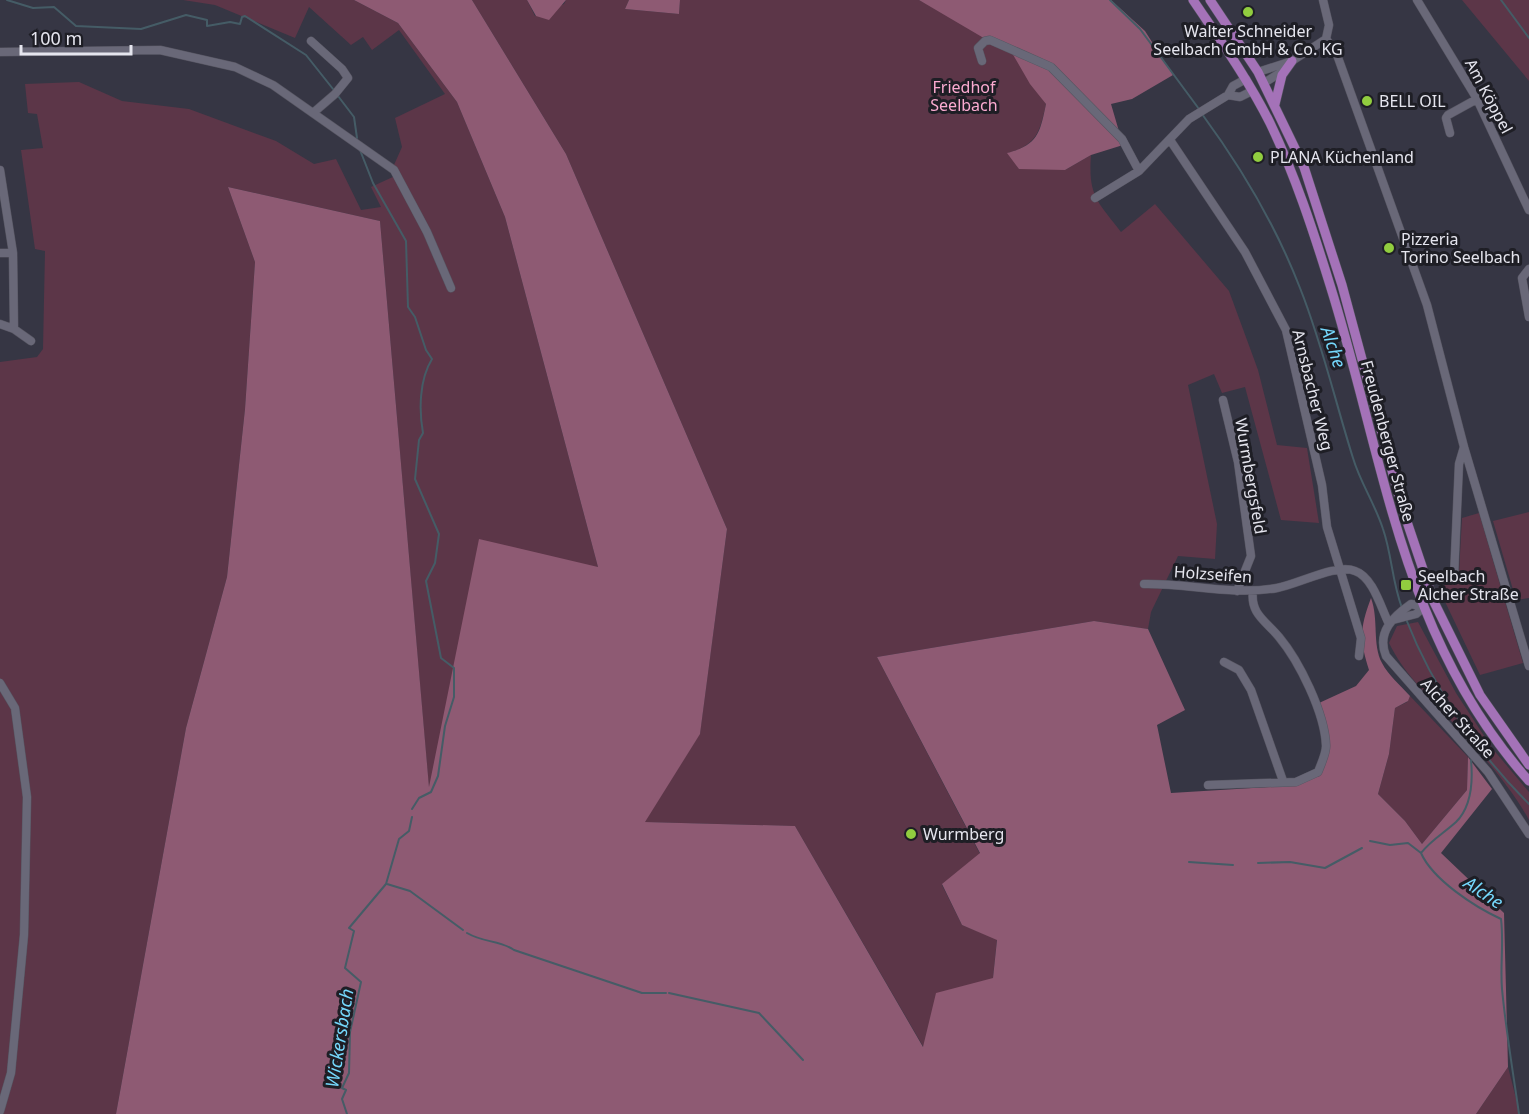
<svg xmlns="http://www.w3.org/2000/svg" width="1529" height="1114" viewBox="0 0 1529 1114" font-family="'Noto Sans',sans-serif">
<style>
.green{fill:#5c3648}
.forest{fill:#8e5a73}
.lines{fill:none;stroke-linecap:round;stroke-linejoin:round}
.stream{stroke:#455c66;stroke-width:2}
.minor-casing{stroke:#565561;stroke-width:9}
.major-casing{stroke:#565561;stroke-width:10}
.minor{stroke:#696878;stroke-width:8}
.major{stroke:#a472b8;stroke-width:9}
.poi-dot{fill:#91cd3f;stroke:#1e1e25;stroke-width:2}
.labels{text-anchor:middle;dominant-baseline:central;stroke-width:6;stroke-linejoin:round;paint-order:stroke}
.poi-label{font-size:16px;fill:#e5e5ee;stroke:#1e1e25;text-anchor:start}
.park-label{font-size:16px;fill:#fbabd1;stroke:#1e1e25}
.street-label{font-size:16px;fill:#e5e5ee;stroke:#1e1e25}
.water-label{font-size:18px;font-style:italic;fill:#75d8fc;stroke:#1e1e25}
</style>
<rect width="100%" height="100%" fill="#363644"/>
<path class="green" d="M 183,0 L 354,0 L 398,23 L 457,102 L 505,217 L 598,567 L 429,789 L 380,221 L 228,187 L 255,262 L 245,409 L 227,577 L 186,728 L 116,1114 L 0,1114 L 0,362 L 37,357 L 43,349 L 45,251 L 35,249 L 21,150 L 43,148 L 37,114 L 28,113 L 25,84 L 79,82 L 122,101 L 189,109 L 276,141 L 314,164 L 336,159 L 361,210 L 381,207 L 371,187 L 395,176 L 394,165 L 402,147 L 395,118 L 445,94 L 399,30 L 372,50 L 363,37 L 351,45 L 309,7 L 295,38 L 215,5 Z
M 472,0 L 527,0 L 535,16 L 564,4 L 566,0 L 629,0 L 625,9 L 679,14 L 680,0 L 919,0 L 1008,46 L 1046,104 C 1040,131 1037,145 1008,153 L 1065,170 L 1091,155 C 1088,196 1097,201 1121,232 L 1155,204 L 1229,291 L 1258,370 L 1277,445 L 1307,448 L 1319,523 L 1281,520 L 1245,387 L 1222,393 L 1214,374 L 1188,385 L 1217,524 L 1215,559 L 1178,556 L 1151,612 L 1148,629 L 1094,621 L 877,657 L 980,854 L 942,885 L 962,925 L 997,939 L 993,978 L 924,1048 L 795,826 L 644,822 L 700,733 L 727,529 L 566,154 Z
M 1462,0 L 1529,0 L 1529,81 Z
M 1529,512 L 1529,598 L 1516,600 L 1493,521 Z
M 1479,513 L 1523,663 L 1480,675 L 1438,587 L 1453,582 L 1459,573 L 1462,518 Z
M 1418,622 L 1456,693 L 1492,748 L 1529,792 L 1529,820 C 1507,780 1473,745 1443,712 C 1421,688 1404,673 1389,643 L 1397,626 Z
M 1410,696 L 1468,757 L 1467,790 L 1422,844 L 1405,821 L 1378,794 L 1389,754 L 1395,708 L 1407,702 Z
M 1508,1067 L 1520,1114 L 1476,1114 Z"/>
<path class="forest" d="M 354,0 L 472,0 L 566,154 L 727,529 L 700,734 L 645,822 L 795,826 L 923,1047 L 936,993 L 993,978 L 997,940 L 962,925 L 942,884 L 980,853 L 877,657 L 1094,621 L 1148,629 L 1185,710 L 1157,725 L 1171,793 L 1269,787 L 1320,776 L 1328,742 L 1319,703 L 1356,686 L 1369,670 C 1359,639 1360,628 1371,598 C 1379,620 1372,644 1382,663 C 1388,675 1401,686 1410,696 L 1408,701 L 1395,708 L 1389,754 L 1378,794 L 1405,821 L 1422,844 L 1467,790 L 1468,757 L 1492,789 L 1441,853 L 1504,913 L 1508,1067 L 1476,1114 L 116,1114 L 186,728 L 227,577 L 245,409 L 255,262 L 228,187 L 380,221 L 429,787 L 479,539 L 598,567 L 505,217 L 457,102 L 398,23 Z
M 527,0 L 566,0 L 549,20 L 536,16 Z
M 629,0 L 680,0 L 679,14 L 625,9 Z
M 919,0 L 1111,0 L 1145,31 L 1173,75 L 1132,99 L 1111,104 L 1123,145 L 1091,155 L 1065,170 L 1019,169 L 1007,153 C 1038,145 1040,133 1046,104 L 1030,84 L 1008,46 L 982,37 Z"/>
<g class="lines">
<path class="stream" d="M 7,0 L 33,8 L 54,7 L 76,26 L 141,29 L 186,15 L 207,20 L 207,26 L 230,22 L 240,24 L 242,17 L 245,16 L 306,55 L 333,89
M 1110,0 L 1140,29 L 1199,109
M 1501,0 L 1529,38
M 338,96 L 354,117 L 357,138
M 1202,114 C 1241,167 1276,226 1300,288 C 1322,343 1335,401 1353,458 C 1360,482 1375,504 1383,529 C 1392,555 1392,582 1402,608
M 360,150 L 373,183 L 406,241 L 408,307 L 415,317 L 426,350 L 432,359 C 419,380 419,411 423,433 L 419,440 L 415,479 L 439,534 L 435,563 L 426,581 L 441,658 L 454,668 L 454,697 L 445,726 L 438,776 L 431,792 L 419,798 L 412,809
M 1406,619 C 1433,688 1477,752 1529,804
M 1471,760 C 1473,781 1472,806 1456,822 C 1444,833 1431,840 1421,853 C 1433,880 1475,907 1501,919 C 1504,943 1500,966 1502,989 C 1506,1031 1513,1072 1519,1114
M 1370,841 L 1390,845 L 1408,843 L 1421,853
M 1189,862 L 1233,865
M 1258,863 L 1290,862 L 1325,868 L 1362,848
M 387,884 L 410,891 L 463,930
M 467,933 C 484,943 500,940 514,950 L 642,993 L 666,993
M 669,993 L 759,1013 L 803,1060
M 347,1114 L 342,1099 L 346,1090 L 342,1088 L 349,1073 L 350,1032 L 361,982 L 345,968 L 354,931 L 349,928 L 386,884 L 399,839 L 409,831 L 412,817"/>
<g class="minor-casing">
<path id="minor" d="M 1323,0 L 1329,25 L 1326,39
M 1417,0 L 1477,99 L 1529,210
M 1326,39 L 1336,52 L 1427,305 L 1464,447 L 1529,666
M 311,41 L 342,69 L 348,78 L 335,94 L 313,113
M 0,52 L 160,50 L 235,67 L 273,85 L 394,170 L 427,232 L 451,288
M 982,61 L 978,48 L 985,41 L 990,40 L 1051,67 L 1122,139 L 1139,171
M 1258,72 L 1292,61 L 1326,39
M 1264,83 L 1286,69
M 1228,95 L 1240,97 L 1252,91
M 1450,133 L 1446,118 L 1448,115 L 1477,99
M 1170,140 L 1245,252 L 1286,330 L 1322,485 L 1327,527 L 1361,638 L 1359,656
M 0,170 L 13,253 L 14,329
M 1095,198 L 1139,171 L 1189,119 L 1228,95 L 1233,86 L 1246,79
M 0,253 L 13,253
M 1529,269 L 1522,278 L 1529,317
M 0,324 L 14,329 L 31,341
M 1223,400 L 1238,462 L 1251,556 L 1237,591
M 1454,577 L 1459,464 L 1464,447
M 1144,584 C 1188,583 1232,596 1277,588 C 1299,584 1337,563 1355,571 C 1373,577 1381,608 1389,624
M 1393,620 L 1416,614 L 1424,607 L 1411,604 C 1394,616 1376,632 1386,656 L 1488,772 L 1529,834
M 1224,662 L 1239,670 L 1251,690 L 1283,781
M 0,683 L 15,708 L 27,797 L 24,935 L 11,1073 L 0,1111
M 1208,785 L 1296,782 L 1318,772 C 1321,764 1326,754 1326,746 C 1325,713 1299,661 1279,637 C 1266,621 1250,614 1253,591"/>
</g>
<g class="major-casing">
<path id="major" d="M 1193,0 C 1220,40 1248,79 1270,123 C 1295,175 1313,230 1330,285 C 1385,460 1401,638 1529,781
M 1210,0 L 1258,72 L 1304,167 L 1342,285 L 1401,504 L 1434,602 L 1480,695 L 1529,765
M 1275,104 L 1282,75 L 1292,61"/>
</g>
<use href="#minor" class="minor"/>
<use href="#major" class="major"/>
</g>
<g class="poi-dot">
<circle cx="1248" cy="12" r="6"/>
<circle cx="1367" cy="101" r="6"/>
<circle cx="1258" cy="157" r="6"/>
<circle cx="1389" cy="248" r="6"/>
<rect x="1400" y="579" width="12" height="12" rx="3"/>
<circle cx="911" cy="834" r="6"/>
</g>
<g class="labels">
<g class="poi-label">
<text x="1248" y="31" text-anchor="middle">Walter Schneider<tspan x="1248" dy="18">Seelbach GmbH &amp; Co. KG</tspan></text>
<text x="1379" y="101">BELL OIL</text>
<text x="1270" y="157">PLANA Küchenland</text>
<text x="1401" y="239">Pizzeria<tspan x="1401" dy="18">Torino Seelbach</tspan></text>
<text x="1418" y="576">Seelbach<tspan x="1418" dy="18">Alcher Straße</tspan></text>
<text x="923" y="834">Wurmberg</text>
</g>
<g class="park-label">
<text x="964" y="87">Friedhof<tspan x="964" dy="18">Seelbach</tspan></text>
</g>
<g class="street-label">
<text transform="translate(1489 96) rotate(62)">Am Köppel</text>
<text transform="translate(1313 390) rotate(76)">Arnsbacher Weg</text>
<text transform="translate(1388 441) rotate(75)">Freudenberger Straße</text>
<text transform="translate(1251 476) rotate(80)">Wurmbergsfeld</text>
<text transform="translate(1213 574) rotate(4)">Holzseifen</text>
<text transform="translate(1458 718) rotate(48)">Alcher Straße</text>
</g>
<g class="water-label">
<text transform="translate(1334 347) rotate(71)">Alche</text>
<text transform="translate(1484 892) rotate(34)">Alche</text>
<text transform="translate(339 1038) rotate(-81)">Wickersbach</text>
</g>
</g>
<path d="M21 45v9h110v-9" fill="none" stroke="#e5e5ee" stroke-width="3"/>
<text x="30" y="45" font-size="18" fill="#e5e5ee" stroke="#1e1e25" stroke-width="4.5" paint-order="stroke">100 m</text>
</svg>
